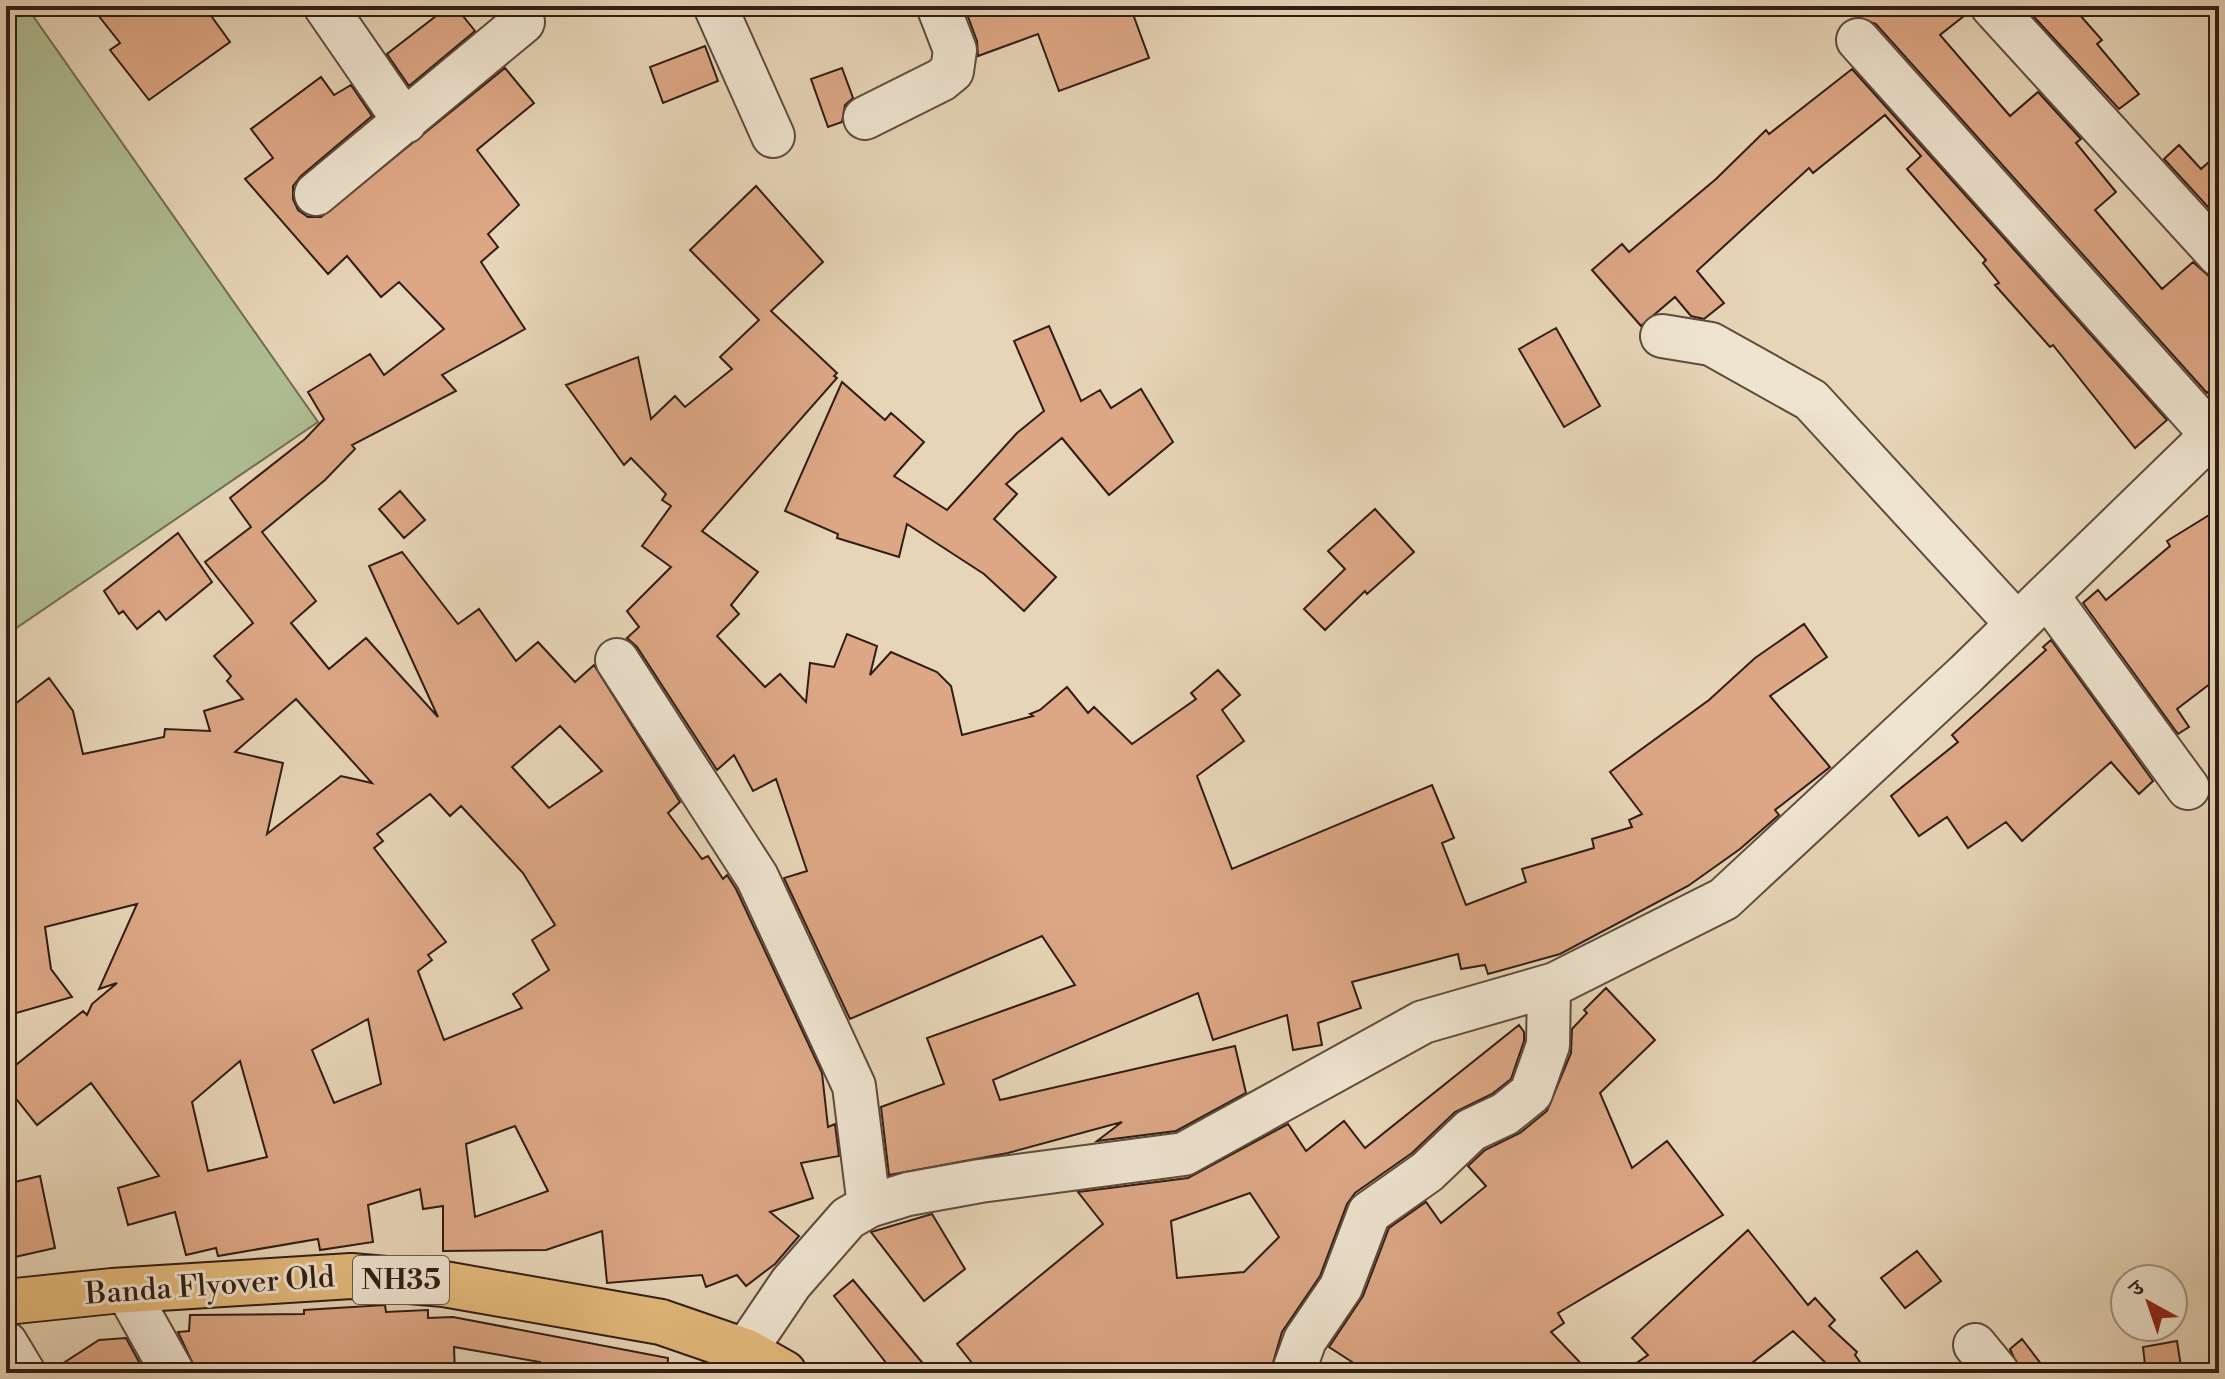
<svg xmlns="http://www.w3.org/2000/svg" width="2225" height="1379" viewBox="0 0 2225 1379" font-family="'Libre Bodoni','Noto Serif Devanagari',serif">
<style>
.green{fill:#afbe93;stroke:#706e54;stroke-width:2}
.building{fill:#dda785;stroke:#311d15;stroke-width:2;fill-rule:evenodd}
.lines{fill:none;stroke-linecap:round;stroke-linejoin:round}
.minor-casing{stroke:#5e4b3e;stroke-width:46}
.highway-casing{stroke:#311d15;stroke-width:48}
.minor{stroke:#efe4d0;stroke-width:42}
.highway{stroke:#e4ba7c;stroke-width:44}
.labels{text-anchor:middle;dominant-baseline:central;stroke-width:6;stroke-linejoin:round;paint-order:stroke}
.shield{fill:#efe4d0;stroke:#6a594d;stroke-width:2}
.shield-label{font-size:28px;font-weight:bold;fill:#311d15}
.street-label{font-size:30px;fill:#311d15;stroke:#efe4d0}
</style>
<rect width="100%" height="100%" fill="#e7d5b7"/>
<filter id="stains"><feTurbulence type="fractalNoise" baseFrequency=".0025" numOctaves="4"/><feColorMatrix values="0 0 0 0 .2 0 0 0 0 .09 0 0 0 0 .02 0 0 0 .5 -.17"/></filter>
<radialGradient id="worn" r=".72"><stop offset=".6" stop-color="#630" stop-opacity="0"/><stop offset="1" stop-color="#630" stop-opacity=".3"/></radialGradient>
<path class="green" d="M 6,6 L 26,6 L 318,422 L 6,635 Z"/>
<path class="building" d="M 91,6 L 204,6 L 230,42 L 149,100 L 110,50 L 120,43 Z
M 449,6 L 455,6 L 475,31 L 409,86 L 387,54 Z
M 990,6 L 1130,6 L 1149,58 L 1059,91 L 1038,34 L 978,56 L 977,41 L 967,14 Z
M 1849,6 L 1969,6 L 1969,12 L 1940,35 L 2010,116 L 2038,92 L 2081,139 L 2076,143 L 2116,192 L 2095,210 L 2162,289 L 2193,262 L 2211,278 L 2219,278 L 2219,383 L 2207,393 L 1876,24 L 1857,17 Z
M 2024,6 L 2072,6 L 2102,40 L 2097,44 L 2139,94 L 2119,109 Z
M 705,46 L 718,81 L 663,103 L 650,67 Z
M 505,68 L 534,103 L 477,150 L 519,205 L 488,234 L 498,247 L 481,262 L 525,329 L 442,375 L 456,391 L 352,445 L 355,449 L 325,480 L 262,532 L 316,601 L 291,623 L 329,669 L 366,638 L 438,717 L 369,566 L 402,552 L 458,624 L 479,609 L 516,661 L 538,642 L 575,682 L 594,665 L 680,802 L 668,813 L 702,859 L 708,856 L 723,879 L 727,875 L 736,889 L 822,1073 L 828,1127 L 835,1124 L 839,1156 L 801,1163 L 813,1198 L 770,1212 L 799,1236 L 775,1264 L 746,1286 L 737,1275 L 706,1287 L 702,1275 L 607,1283 L 602,1231 L 546,1250 L 443,1251 L 443,1206 L 423,1209 L 420,1189 L 368,1205 L 373,1242 L 320,1250 L 318,1239 L 218,1256 L 216,1248 L 186,1255 L 175,1212 L 128,1225 L 118,1188 L 159,1176 L 91,1083 L 37,1125 L 6,1086 L 6,1073 L 83,1011 L 87,1015 L 92,1004 L 117,983 L 99,989 L 137,904 L 45,927 L 51,969 L 72,997 L 6,1016 L 6,711 L 49,678 L 73,711 L 83,754 L 164,737 L 165,729 L 210,731 L 204,711 L 243,699 L 227,681 L 231,676 L 214,656 L 253,623 L 205,562 L 251,527 L 230,498 L 305,439 L 324,419 L 308,392 L 370,354 L 384,375 L 444,329 L 399,282 L 381,297 L 347,256 L 328,274 L 245,179 L 273,158 L 251,129 L 321,77 L 334,95 L 351,85 L 372,116 L 301,176 L 293,186 L 293,199 L 298,210 L 308,217 L 321,217 ZM 296,699 L 372,783 L 341,776 L 267,834 L 283,763 L 235,752 ZM 560,726 L 602,771 L 549,808 L 512,767 ZM 430,794 L 450,816 L 461,806 L 523,873 L 555,925 L 532,940 L 549,970 L 513,994 L 522,1008 L 444,1040 L 418,971 L 432,960 L 428,955 L 446,942 L 374,848 L 383,841 L 377,834 ZM 368,1019 L 381,1084 L 334,1103 L 312,1050 ZM 240,1061 L 267,1157 L 208,1171 L 192,1102 ZM 515,1126 L 548,1191 L 475,1217 L 466,1144 Z
M 842,68 L 853,98 L 845,105 L 842,122 L 828,127 L 811,79 Z
M 1852,69 L 2167,420 L 2135,448 L 2053,345 L 2050,347 L 1995,285 L 1999,283 L 1983,263 L 1986,260 L 1907,169 L 1921,156 L 1885,115 L 1813,173 L 1809,168 L 1697,271 L 1724,303 L 1704,319 L 1691,316 L 1675,297 L 1641,326 L 1592,270 L 1622,244 L 1629,252 L 1716,179 L 1766,130 L 1769,134 Z
M 2179,145 L 2201,169 L 2219,153 L 2219,219 L 2164,159 Z
M 756,186 L 823,262 L 771,311 L 837,373 L 834,376 L 837,378 L 702,531 L 758,572 L 731,605 L 739,614 L 717,636 L 765,687 L 780,674 L 806,702 L 810,663 L 834,667 L 847,634 L 877,646 L 870,675 L 891,652 L 937,672 L 951,686 L 962,735 L 1033,716 L 1030,714 L 1040,710 L 1067,687 L 1088,713 L 1094,707 L 1132,744 L 1196,699 L 1191,693 L 1218,670 L 1240,695 L 1222,710 L 1244,741 L 1197,776 L 1232,869 L 1432,785 L 1454,838 L 1442,843 L 1466,905 L 1526,882 L 1522,869 L 1594,848 L 1592,839 L 1632,827 L 1629,820 L 1642,814 L 1610,772 L 1709,700 L 1755,658 L 1804,624 L 1827,657 L 1770,696 L 1830,767 L 1775,810 L 1779,815 L 1740,849 L 1688,886 L 1560,954 L 1488,974 L 1485,965 L 1461,969 L 1458,954 L 1352,982 L 1361,1008 L 1318,1023 L 1322,1045 L 1293,1050 L 1287,1015 L 1213,1040 L 1198,993 L 993,1080 L 1000,1100 L 1235,1046 L 1246,1093 L 1176,1131 L 1097,1141 L 1122,1122 L 1008,1153 L 889,1175 L 881,1107 L 944,1084 L 927,1038 L 1075,985 L 1042,936 L 850,1019 L 784,878 L 807,871 L 776,779 L 753,791 L 734,755 L 717,770 L 637,647 L 627,638 L 639,627 L 627,611 L 671,567 L 642,546 L 671,506 L 662,500 L 666,494 L 631,458 L 624,465 L 566,385 L 638,357 L 651,419 L 675,396 L 685,407 L 732,369 L 720,357 L 759,320 L 690,250 Z
M 1049,326 L 1081,401 L 1100,390 L 1111,408 L 1141,389 L 1173,442 L 1109,495 L 1062,438 L 1006,484 L 1017,494 L 994,519 L 1056,577 L 1024,611 L 984,574 L 907,524 L 899,557 L 837,538 L 838,534 L 785,511 L 842,382 L 885,420 L 891,413 L 924,442 L 894,476 L 947,510 L 1017,433 L 1044,411 L 1014,341 Z
M 1556,328 L 1600,406 L 1564,427 L 1519,349 Z
M 400,491 L 425,520 L 404,538 L 379,509 Z
M 1375,509 L 1414,552 L 1367,594 L 1365,591 L 1325,630 L 1304,609 L 1345,569 L 1328,551 Z
M 2219,509 L 2219,677 L 2177,709 L 2189,727 L 2178,734 L 2083,603 L 2098,590 L 2106,600 L 2170,546 L 2167,541 Z
M 178,533 L 212,582 L 166,620 L 159,611 L 137,629 L 123,611 L 119,614 L 104,591 Z
M 2051,640 L 2153,781 L 2139,794 L 2111,762 L 2022,841 L 2006,822 L 1968,848 L 1947,817 L 1919,836 L 1891,796 L 1958,742 L 1952,735 L 2046,650 L 2043,647 Z
M 1606,988 L 1655,1040 L 1600,1093 L 1632,1168 L 1667,1141 L 1723,1215 L 1558,1313 L 1564,1323 L 1551,1332 L 1590,1373 L 1369,1373 L 1329,1347 L 1363,1296 L 1389,1228 L 1426,1202 L 1441,1223 L 1486,1186 L 1468,1166 L 1485,1150 L 1520,1133 L 1547,1111 L 1571,1053 L 1572,1029 L 1587,1013 L 1584,1010 Z
M 1519,1025 L 1524,1032 L 1524,1041 L 1511,1079 L 1492,1094 L 1455,1112 L 1412,1153 L 1355,1193 L 1347,1204 L 1320,1276 L 1282,1332 L 1270,1373 L 980,1373 L 957,1344 L 1103,1224 L 1078,1192 L 1188,1178 L 1288,1124 L 1306,1151 L 1344,1121 L 1365,1148 ZM 1250,1193 L 1279,1237 L 1244,1272 L 1177,1278 L 1171,1221 Z
M 40,1176 L 55,1248 L 6,1259 L 6,1184 Z
M 932,1214 L 965,1269 L 924,1301 L 871,1232 Z
M 1748,1230 L 1808,1305 L 1815,1298 L 1835,1320 L 1829,1326 L 1857,1352 L 1855,1355 L 1868,1373 L 1836,1373 L 1793,1331 L 1739,1373 L 1622,1373 L 1648,1355 L 1632,1338 Z
M 1917,1251 L 1941,1281 L 1905,1308 L 1881,1278 Z
M 853,1280 L 931,1373 L 894,1373 L 834,1296 Z
M 385,1305 L 386,1312 L 428,1310 L 428,1318 L 453,1317 L 668,1358 L 667,1373 L 538,1373 L 540,1362 L 454,1347 L 455,1373 L 197,1373 L 178,1332 L 189,1331 L 190,1315 L 304,1314 L 304,1310 Z
M 126,1338 L 145,1373 L 48,1373 L 99,1340 Z
M 2022,1339 L 2048,1373 L 2021,1373 L 2010,1349 Z
M 2177,1341 L 2182,1373 L 2146,1373 L 2143,1347 Z"/>
<g class="lines">
<g class="minor-casing">
<path id="minor" d="M 325,6 L 405,122
M 715,6 L 773,136
M 1992,6 L 2219,255
M 1858,40 L 2212,435
M 865,118 L 941,80 L 952,71 L 955,50 L 938,6
M 316,194 L 523,22
M 1662,336 L 1711,344 L 1811,400 L 2017,624
M 2047,595 L 2188,788
M 617,660 L 757,877 L 811,993 L 854,1086 L 869,1206
M 127,1291 L 173,1373
M 6,1343 L 24,1373
M 1975,1345 L 1998,1373
M 745,1351 L 791,1283 L 848,1218 L 869,1206 L 908,1194 L 980,1181 L 1184,1154 L 1423,1022 L 1555,984 L 1724,899 L 1966,674 L 2219,428
M 1293,1373 L 1305,1340 L 1341,1287 L 1369,1213 L 1427,1172 L 1471,1130 L 1505,1114 L 1531,1093 L 1548,1045 L 1549,986"/>
</g>
<g class="highway-casing">
<path id="highway" d="M 6,1302 L 112,1291 L 351,1276 L 444,1284 L 661,1322 L 745,1351 L 784,1373"/>
</g>
<use href="#minor" class="minor"/>
<use href="#highway" class="highway"/>
</g>
<g class="labels">
<rect class="shield" x="353" y="1256" width="96" height="48" rx="6"/>
<g class="shield-label">
<text x="401" y="1280">NH35</text>
</g>
<g class="street-label">
<text transform="translate(210 1286) rotate(-4)">Banda Flyover Old</text>
</g>
</g>
<rect width="2225" height="1379" fill="none" stroke="#e7d5b7" stroke-width="32"/>
<rect x="8" y="8" width="2209" height="1363" fill="none" stroke="#311d15" stroke-width="4"/>
<rect x="16" y="16" width="2193" height="1347" fill="none" stroke="#311d15" stroke-width="2"/>
<g transform="translate(2149 1303) rotate(320)"><circle r="38" fill="#efe4d0" stroke="#a39485" stroke-width="2"/>
<path d="M0-6L14 30L0 20L-14 30Z" fill="#8f2418"/>
<text y="-12" font-size="22" font-weight="bold" text-anchor="middle" fill="#311d15">उ</text>
</g>
<rect width="100%" height="100%" filter="url(#stains)"/>
<rect width="100%" height="100%" fill="url(#worn)"/>
</svg>
